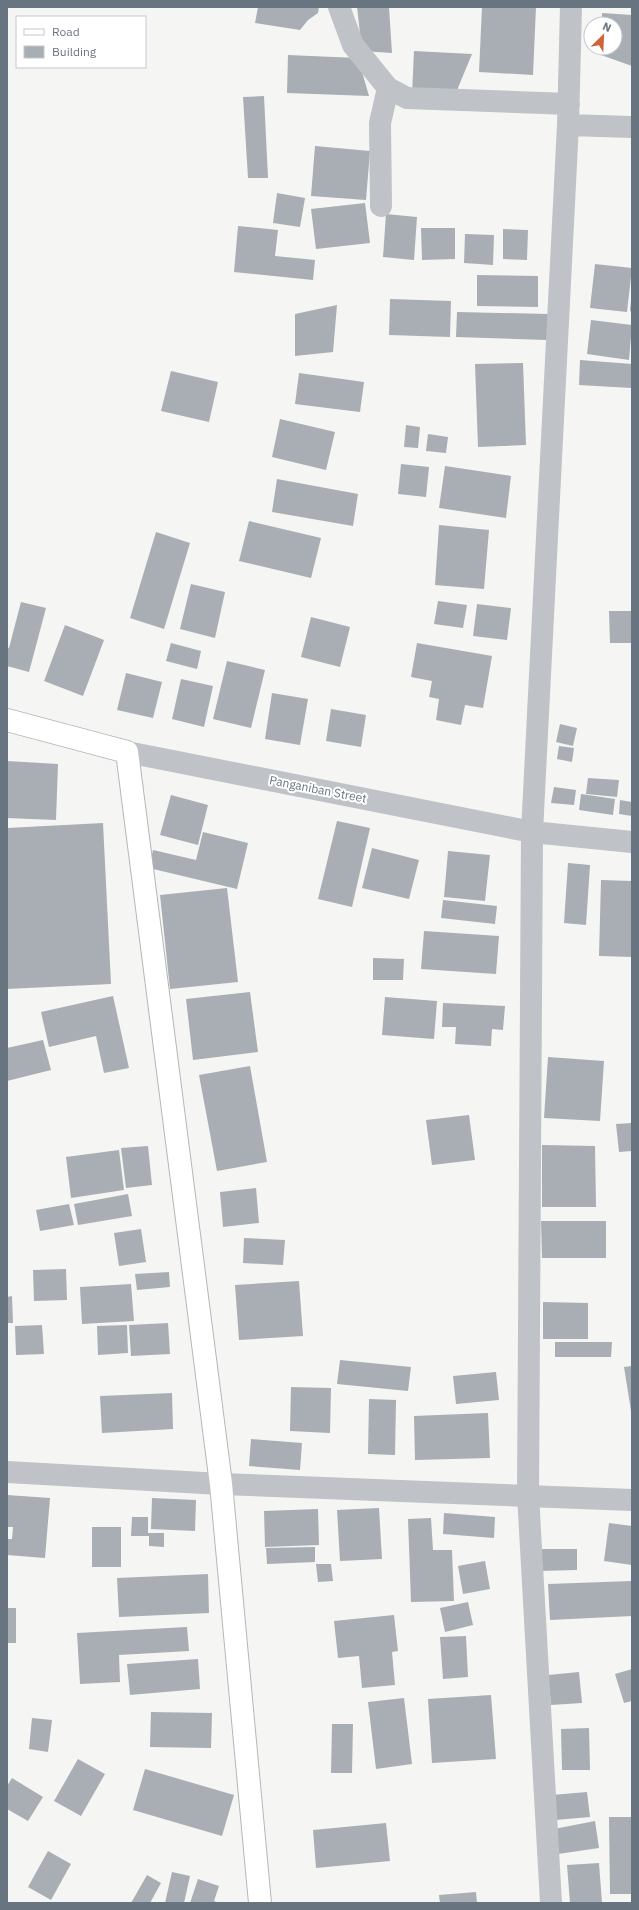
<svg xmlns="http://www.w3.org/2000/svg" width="639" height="1910" viewBox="0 0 639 1910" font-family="'IBM Plex Sans',sans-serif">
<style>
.building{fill:#a8aeb4}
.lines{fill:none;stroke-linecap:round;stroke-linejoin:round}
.major-casing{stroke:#b3b6ba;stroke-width:24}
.minor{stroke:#bfc2c6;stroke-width:22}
.major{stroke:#fff;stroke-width:22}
.labels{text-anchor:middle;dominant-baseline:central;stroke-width:4;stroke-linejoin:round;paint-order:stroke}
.street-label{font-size:12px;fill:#687480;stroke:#fff}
</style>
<rect width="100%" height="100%" fill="#f5f6f3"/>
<path class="building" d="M 258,7 L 319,7 L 318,13 L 308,20 L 300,30 L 255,23 Z
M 357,7 L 389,7 L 392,53 L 362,51 Z
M 482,7 L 536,7 L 533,75 L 479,72 Z
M 602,13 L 632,15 L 632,66 L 601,55 L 601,48 L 615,48 L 615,24 L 602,24 Z
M 414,51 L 472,54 L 455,95 L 412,94 Z
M 288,55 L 358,58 L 369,96 L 287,93 Z
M 264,96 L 268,178 L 248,178 L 243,97 Z
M 315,146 L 370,151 L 366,200 L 311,196 Z
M 277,193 L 305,198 L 300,227 L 273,223 Z
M 365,203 L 370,243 L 316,249 L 311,209 Z
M 386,214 L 417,217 L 414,260 L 383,257 Z
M 238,226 L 278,230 L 275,256 L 315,260 L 313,280 L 234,272 Z
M 421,228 L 455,228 L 455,259 L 422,260 Z
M 503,229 L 528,230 L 527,260 L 503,259 Z
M 465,234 L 494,235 L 493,265 L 464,263 Z
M 595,264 L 632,268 L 627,312 L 590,308 Z
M 477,275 L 538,276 L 538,307 L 477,306 Z
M 390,299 L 451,301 L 450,337 L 389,335 Z
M 631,300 L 632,300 L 632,312 L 630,311 Z
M 337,305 L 333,352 L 295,356 L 295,314 Z
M 457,312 L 548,314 L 547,340 L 456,337 Z
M 591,320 L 632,325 L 629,360 L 587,354 Z
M 580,360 L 632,364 L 631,388 L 579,385 Z
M 523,363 L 526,445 L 478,447 L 475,364 Z
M 171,371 L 218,382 L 209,422 L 161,411 Z
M 299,373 L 364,382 L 360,412 L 295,404 Z
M 280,419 L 335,432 L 326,470 L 272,457 Z
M 406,425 L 420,427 L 418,448 L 404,447 Z
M 428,434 L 448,437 L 446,453 L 426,451 Z
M 401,464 L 429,467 L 426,497 L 398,494 Z
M 445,466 L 511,476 L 506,518 L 439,508 Z
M 277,479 L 358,494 L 353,526 L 272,512 Z
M 249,521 L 321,538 L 311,578 L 239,561 Z
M 439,525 L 489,530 L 484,589 L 435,585 Z
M 156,532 L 190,543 L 164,629 L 130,618 Z
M 191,584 L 225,592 L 215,638 L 180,629 Z
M 438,601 L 467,605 L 463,628 L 434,624 Z
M 21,602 L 46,608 L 29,672 L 7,666 L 7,647 L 9,648 Z
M 477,604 L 511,608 L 507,640 L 473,636 Z
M 609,611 L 632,611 L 632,643 L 610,643 Z
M 311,617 L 350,627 L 340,667 L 301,657 Z
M 65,625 L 104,640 L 83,696 L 44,681 Z
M 171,643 L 201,651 L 197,669 L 166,661 Z
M 417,643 L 492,656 L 483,708 L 465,705 L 461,725 L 436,720 L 439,699 L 429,697 L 432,681 L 411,677 Z
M 227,661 L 265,670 L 251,728 L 213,719 Z
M 126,673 L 162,682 L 153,718 L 117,710 Z
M 181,679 L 213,686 L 204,727 L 172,719 Z
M 272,693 L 308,699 L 300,745 L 265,739 Z
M 331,709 L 366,715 L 361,747 L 326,741 Z
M 560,724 L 577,728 L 573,746 L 556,742 Z
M 559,746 L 574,748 L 572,762 L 557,759 Z
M 7,761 L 58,764 L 56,820 L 7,818 Z
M 588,778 L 619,780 L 617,797 L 586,794 Z
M 554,787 L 576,790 L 574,805 L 551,803 Z
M 581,794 L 615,799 L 613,815 L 579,810 Z
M 171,795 L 208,805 L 198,845 L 160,835 Z
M 620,800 L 632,802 L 632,816 L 619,814 Z
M 337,821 L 370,828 L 352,907 L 318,899 Z
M 103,823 L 111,984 L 7,989 L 7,828 Z
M 203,832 L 248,843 L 237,889 L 149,868 L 153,850 L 196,860 Z
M 372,848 L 419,860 L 409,899 L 362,888 Z
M 448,851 L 490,855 L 485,901 L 444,897 Z
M 568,863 L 590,865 L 586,925 L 564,923 Z
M 601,880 L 632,881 L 632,957 L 599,956 Z
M 227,888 L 238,982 L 170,989 L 160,895 Z
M 443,900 L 497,906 L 495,924 L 441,918 Z
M 424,931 L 499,936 L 496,974 L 421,969 Z
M 373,958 L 404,959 L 403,980 L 373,980 Z
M 250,992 L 258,1052 L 193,1060 L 186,999 Z
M 113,996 L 129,1068 L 104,1073 L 96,1036 L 49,1047 L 41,1012 Z
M 385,997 L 437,1001 L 434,1039 L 382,1035 Z
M 443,1003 L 505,1006 L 503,1030 L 492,1029 L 491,1046 L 455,1044 L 456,1027 L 442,1027 Z
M 43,1040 L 51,1070 L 7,1081 L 7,1048 Z
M 548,1057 L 604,1061 L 600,1121 L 544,1118 Z
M 250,1066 L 267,1162 L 217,1171 L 199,1075 Z
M 469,1115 L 475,1160 L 432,1165 L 426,1120 Z
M 632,1123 L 632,1151 L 619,1152 L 616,1124 Z
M 542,1145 L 595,1146 L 596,1207 L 542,1207 Z
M 148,1146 L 152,1185 L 126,1188 L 121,1148 Z
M 119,1150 L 124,1190 L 71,1198 L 66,1157 Z
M 256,1188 L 259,1223 L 223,1227 L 220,1192 Z
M 128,1194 L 132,1216 L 78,1225 L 74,1204 Z
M 69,1204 L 74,1225 L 40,1231 L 36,1210 Z
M 541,1221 L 606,1221 L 606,1258 L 542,1258 Z
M 141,1229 L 146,1262 L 119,1266 L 114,1233 Z
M 244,1238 L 285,1240 L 283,1265 L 243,1263 Z
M 66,1269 L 67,1300 L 34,1301 L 33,1270 Z
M 169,1272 L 170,1287 L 137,1290 L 135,1274 Z
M 299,1281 L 303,1336 L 239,1340 L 235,1285 Z
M 131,1284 L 134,1321 L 82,1324 L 80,1287 Z
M 12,1296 L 13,1323 L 7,1323 L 7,1297 Z
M 543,1302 L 588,1303 L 588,1339 L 543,1339 Z
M 168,1323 L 170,1354 L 131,1356 L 129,1325 Z
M 42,1325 L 44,1354 L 16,1355 L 15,1326 Z
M 127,1325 L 128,1353 L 98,1355 L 97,1326 Z
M 555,1342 L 612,1342 L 611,1357 L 555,1357 Z
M 340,1360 L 411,1367 L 408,1391 L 337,1384 Z
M 632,1366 L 632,1411 L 631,1411 L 624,1367 Z
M 496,1372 L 499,1400 L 456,1404 L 453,1376 Z
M 291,1387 L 331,1388 L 330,1433 L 290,1431 Z
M 172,1393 L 173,1429 L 102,1433 L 100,1396 Z
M 369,1399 L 396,1400 L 395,1455 L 368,1454 Z
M 488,1413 L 490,1458 L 415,1460 L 414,1416 Z
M 251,1439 L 302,1443 L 300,1470 L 249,1466 Z
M 7,1495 L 50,1498 L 45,1558 L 7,1555 L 7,1539 L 12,1539 L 13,1527 L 7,1527 Z
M 152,1498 L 196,1500 L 195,1531 L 151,1529 Z
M 379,1508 L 382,1559 L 340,1561 L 337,1510 Z
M 318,1509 L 319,1545 L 265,1547 L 264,1511 Z
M 444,1513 L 495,1517 L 494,1538 L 443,1534 Z
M 132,1517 L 148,1517 L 148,1533 L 164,1533 L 164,1547 L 149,1546 L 149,1536 L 131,1536 Z
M 431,1518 L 433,1550 L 452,1550 L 454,1601 L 411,1602 L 408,1519 Z
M 609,1523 L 632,1526 L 632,1565 L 604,1561 Z
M 92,1527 L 121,1527 L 121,1567 L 92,1567 Z
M 315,1547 L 315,1562 L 267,1564 L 266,1548 Z
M 537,1549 L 577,1549 L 577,1570 L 538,1571 Z
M 485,1561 L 490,1589 L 463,1594 L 458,1566 Z
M 316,1564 L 331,1564 L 333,1581 L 318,1582 Z
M 208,1574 L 209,1613 L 119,1617 L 117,1578 Z
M 632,1581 L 632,1616 L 550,1620 L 548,1584 Z
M 468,1602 L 473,1625 L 445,1632 L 440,1608 Z
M 7,1608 L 16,1608 L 16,1643 L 7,1643 Z
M 394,1615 L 398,1651 L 392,1652 L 395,1685 L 362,1688 L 359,1656 L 338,1658 L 334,1621 Z
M 187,1627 L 189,1651 L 119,1655 L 120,1682 L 80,1684 L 77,1633 Z
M 466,1636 L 468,1677 L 443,1679 L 440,1637 Z
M 198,1659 L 200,1689 L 130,1695 L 127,1664 Z
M 632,1669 L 632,1701 L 624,1703 L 615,1674 Z
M 579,1672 L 582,1703 L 551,1705 L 548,1675 Z
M 491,1695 L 496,1759 L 432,1763 L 428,1699 Z
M 404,1698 L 412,1764 L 376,1769 L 368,1702 Z
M 151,1712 L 212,1713 L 211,1748 L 150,1747 Z
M 32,1718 L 52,1720 L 48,1752 L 29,1749 Z
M 332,1724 L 353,1724 L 352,1773 L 331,1773 Z
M 589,1728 L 590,1770 L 562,1770 L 561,1729 Z
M 78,1759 L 105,1774 L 81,1816 L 54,1801 Z
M 145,1769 L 234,1795 L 222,1836 L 133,1810 Z
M 12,1778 L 43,1797 L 28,1821 L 7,1809 L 7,1786 Z
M 587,1792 L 590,1817 L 555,1820 L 552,1795 Z
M 609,1817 L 632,1817 L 632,1894 L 610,1894 Z
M 595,1821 L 599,1848 L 558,1854 L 554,1829 Z
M 386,1823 L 390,1861 L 316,1868 L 313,1830 Z
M 48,1851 L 71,1864 L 51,1900 L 28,1887 Z
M 599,1863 L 602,1903 L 570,1903 L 567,1865 Z
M 172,1872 L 190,1876 L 184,1903 L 165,1903 Z
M 147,1875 L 161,1883 L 150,1903 L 131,1903 Z
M 198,1879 L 219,1886 L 214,1901 L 220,1903 L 190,1903 Z
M 476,1892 L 477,1903 L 440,1903 L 439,1895 Z"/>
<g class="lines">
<g class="major-casing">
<path id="major" d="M 7,720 L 127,752 L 221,1484 L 260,1903"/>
</g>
<path class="minor" d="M 339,7 L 353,45 L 388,88 L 407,98 L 569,104
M 568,125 L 632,127
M 381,206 L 380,123 L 388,88
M 127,752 L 532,832 L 632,842
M 7,1472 L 221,1484 L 632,1500
M 551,1903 L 528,1495 L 532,832 L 568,125 L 571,7"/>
<use href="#major" class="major"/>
</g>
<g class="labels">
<g class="street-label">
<text transform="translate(318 789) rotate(11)">Panganiban Street</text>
</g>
</g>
<rect width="639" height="1910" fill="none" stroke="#687480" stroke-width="16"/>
<rect x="16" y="16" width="130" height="52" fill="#ffffff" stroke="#c3c7cc"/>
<rect x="24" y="29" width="20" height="6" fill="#ffffff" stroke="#c3c7cc"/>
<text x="52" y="36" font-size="12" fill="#687480">Road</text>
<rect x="24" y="46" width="20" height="12" fill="#a8aeb4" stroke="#c3c7cc"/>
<text x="52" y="56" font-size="12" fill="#687480">Building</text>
<g transform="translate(603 36) rotate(24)"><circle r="19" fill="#ffffff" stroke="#c3c7cc"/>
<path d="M0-3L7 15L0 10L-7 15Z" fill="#cf6339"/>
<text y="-6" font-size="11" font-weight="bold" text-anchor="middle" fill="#687480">N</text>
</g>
</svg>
